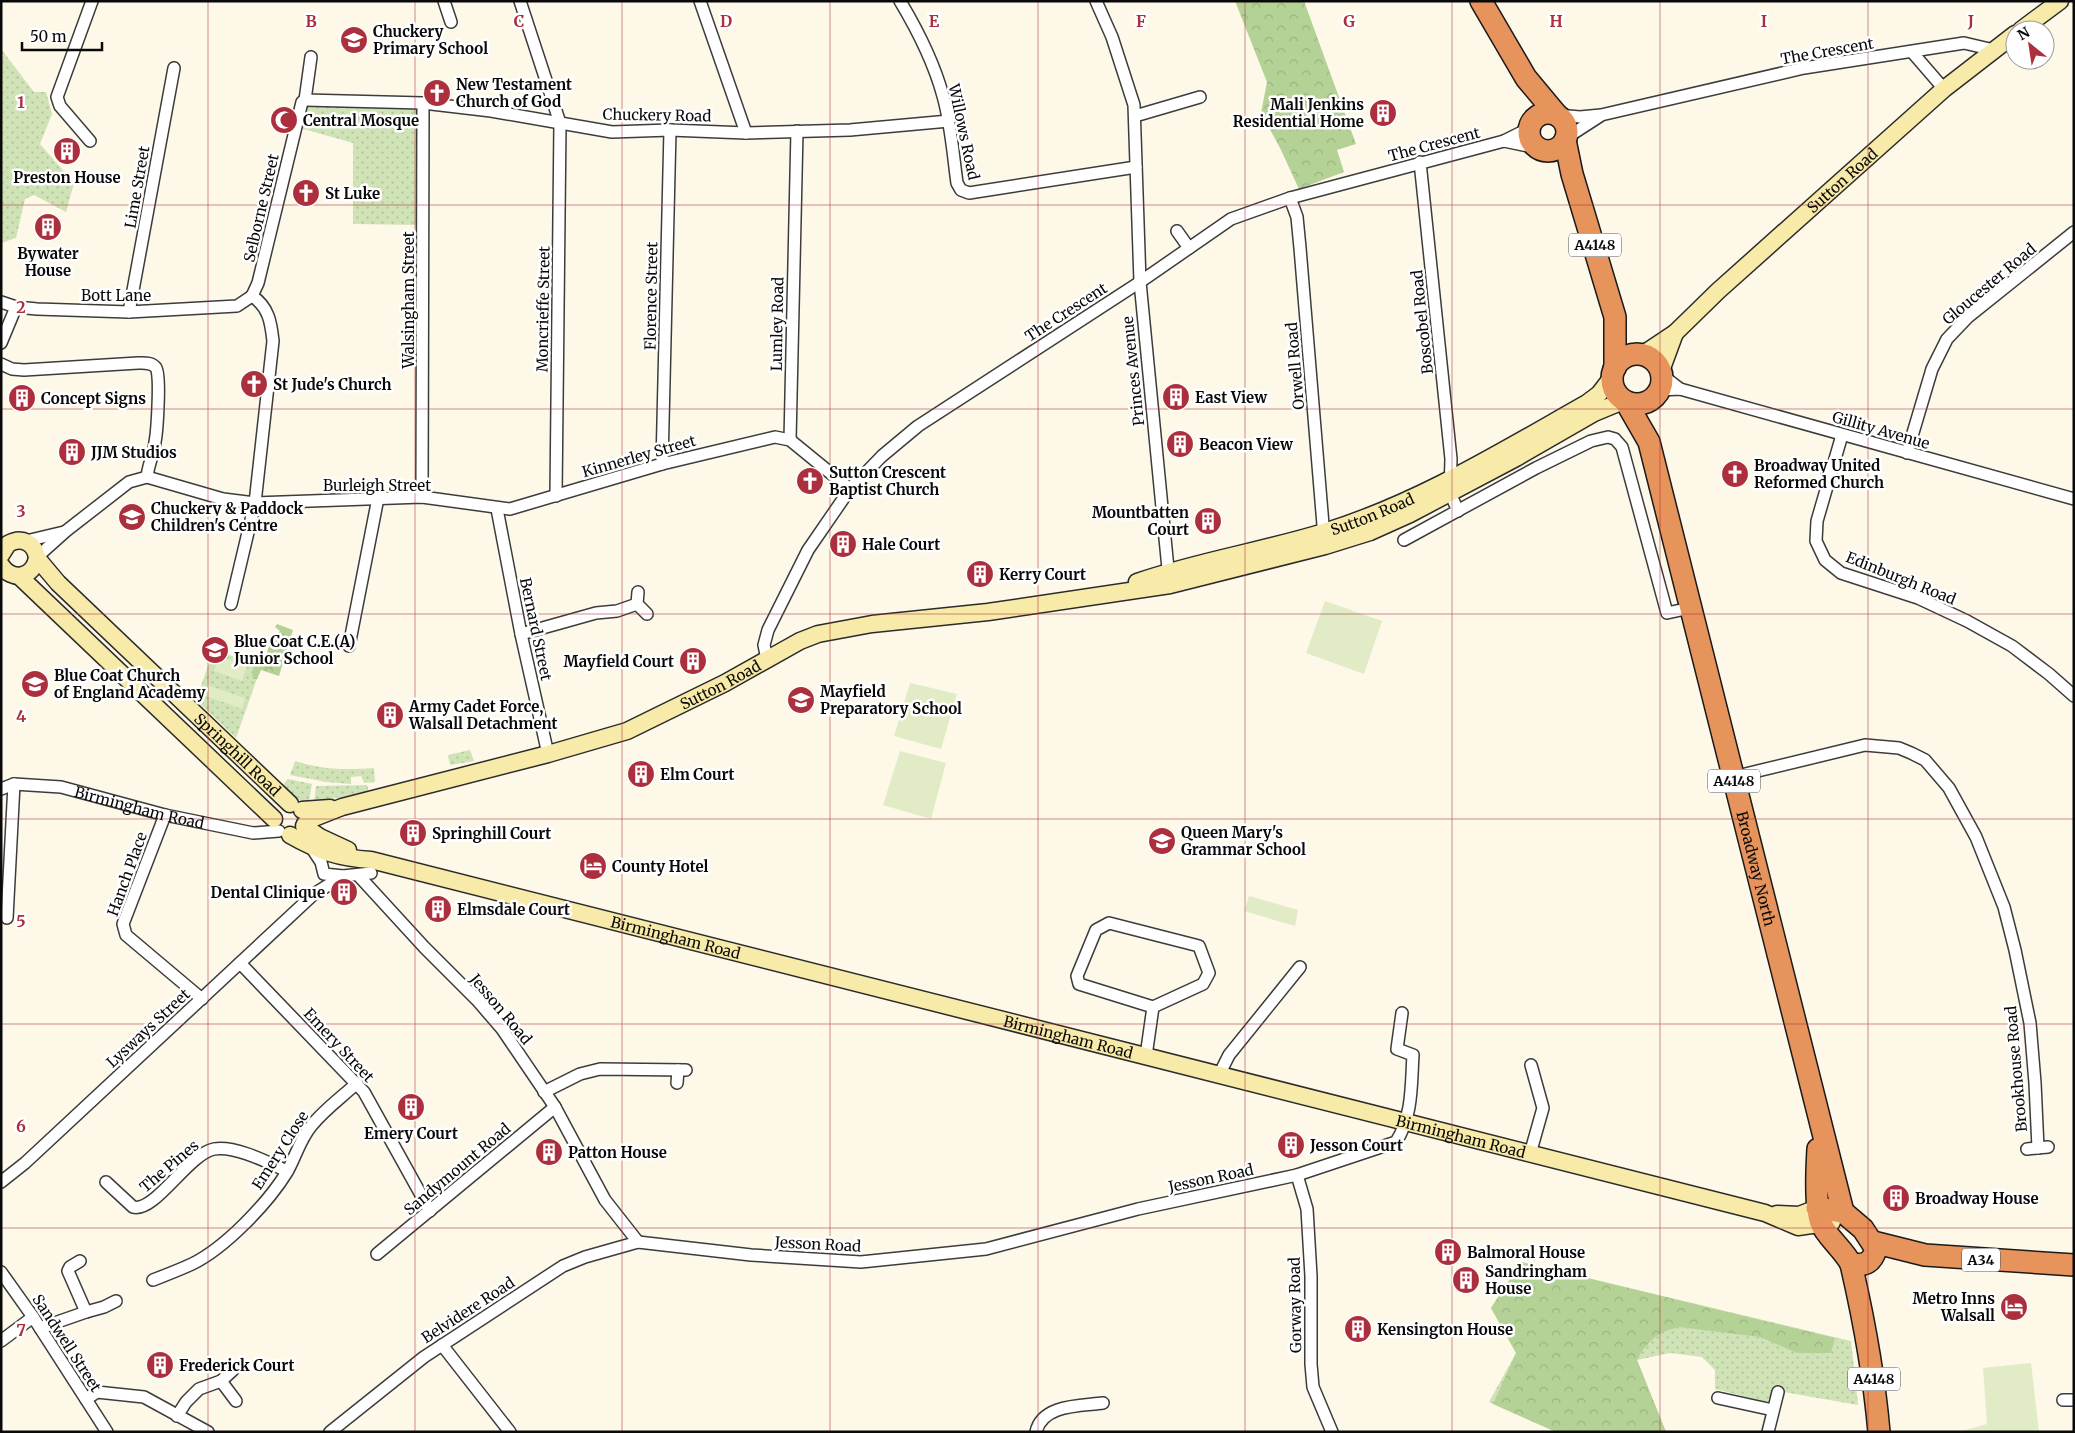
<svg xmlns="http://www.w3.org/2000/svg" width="2075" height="1433" viewBox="0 0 2075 1433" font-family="Merriweather,serif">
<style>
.grass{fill:url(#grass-dots)}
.forest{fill:url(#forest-crowns)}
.pitch{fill:#e1ebc6}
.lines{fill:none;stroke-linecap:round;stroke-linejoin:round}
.street-casing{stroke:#3c3c3c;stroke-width:14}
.secondary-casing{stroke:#2b2b2b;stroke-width:19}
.highway-casing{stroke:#1a1a1a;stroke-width:24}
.street{stroke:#fff;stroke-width:11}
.secondary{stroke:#f8eaa8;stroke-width:16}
.highway{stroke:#e7935c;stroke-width:21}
.grid{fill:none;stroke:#ac2f3d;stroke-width:1;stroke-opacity:0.55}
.labels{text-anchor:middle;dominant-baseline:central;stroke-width:5;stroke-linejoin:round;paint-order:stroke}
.shield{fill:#fff;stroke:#535353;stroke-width:1}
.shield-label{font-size:14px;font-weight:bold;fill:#090909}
.poi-label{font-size:15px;font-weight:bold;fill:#090909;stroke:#fff;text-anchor:start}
.street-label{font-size:15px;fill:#090909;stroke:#fff}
.grid-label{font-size:16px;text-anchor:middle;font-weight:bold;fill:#ac2f3d;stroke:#fff;stroke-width:5;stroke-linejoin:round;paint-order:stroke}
</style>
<defs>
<pattern id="grass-dots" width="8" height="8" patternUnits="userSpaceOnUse" patternTransform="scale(1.25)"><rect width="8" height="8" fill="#d0e3b6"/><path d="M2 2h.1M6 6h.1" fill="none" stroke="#b1c19b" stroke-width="1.8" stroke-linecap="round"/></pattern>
<pattern id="forest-crowns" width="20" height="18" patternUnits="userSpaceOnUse" patternTransform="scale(1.25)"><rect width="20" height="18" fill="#b5d296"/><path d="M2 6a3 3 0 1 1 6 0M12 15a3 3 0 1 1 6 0" fill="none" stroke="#9ab380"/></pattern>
</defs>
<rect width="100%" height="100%" fill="#fdf8e8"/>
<path class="grass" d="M 1,49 L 34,92 L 46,92 L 52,114 L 40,144 L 74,183 L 66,212 L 34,195 L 25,199 L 16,238 L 1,243 Z
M 304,105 L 419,105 L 420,225 L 353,224 L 353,143 L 300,128 Z
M 214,649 L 253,664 L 260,670 L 236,738 L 196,700 Z
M 470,750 L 474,761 L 450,765 L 448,755 Z
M 295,761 C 323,770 345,770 374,768 L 375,782 L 364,783 L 361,776 L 351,777 L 351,784 L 326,782 L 290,775 Z
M 288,779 L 312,784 L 309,801 C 298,803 289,794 281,787 Z
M 367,785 L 369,792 L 314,802 L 316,786 Z
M 1521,1262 L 1851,1341 L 1858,1405 L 1773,1390 L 1767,1402 L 1715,1389 L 1715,1370 L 1702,1357 L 1670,1353 L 1637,1360 L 1666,1432 L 1556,1432 L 1489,1402 L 1516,1353 L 1491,1308 Z"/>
<path class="forest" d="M 1235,1 L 1304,1 L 1356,144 L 1337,150 L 1344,172 L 1299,189 L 1280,148 L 1261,113 L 1267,82 Z
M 277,624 L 293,630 L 279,676 L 261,670 L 257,679 L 253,679 C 251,662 255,663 269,656 L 267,652 L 271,640 L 280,631 L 275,627 Z
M 1521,1262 L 1835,1338 L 1831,1353 L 1797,1353 L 1760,1337 L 1679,1327 C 1657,1332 1648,1341 1637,1360 L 1666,1432 L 1556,1432 L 1493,1404 L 1516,1353 L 1491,1308 Z"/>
<path class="pitch" d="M 1325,601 L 1382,621 L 1364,674 L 1306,653 Z
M 219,656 L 247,666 L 242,681 L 214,671 Z
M 910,683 L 957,694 L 941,749 L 894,736 Z
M 207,685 L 245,698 L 242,709 L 203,695 Z
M 900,751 L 946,763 L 931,819 L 883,805 Z
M 1249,896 L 1298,910 L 1295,926 L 1244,911 Z
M 2031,1363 L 2039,1432 L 1959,1432 L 1987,1424 L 1983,1368 Z"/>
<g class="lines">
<g class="street-casing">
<g id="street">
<path d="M 444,1 L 451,22"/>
<path d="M 520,1 L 560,123 L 556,496"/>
<path d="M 700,1 L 746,133"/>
<path d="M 900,1 C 918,31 934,63 943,96 C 951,124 953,154 957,183 L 961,190 L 969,193 L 1136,167"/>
<path d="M 1096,1 L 1112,37 L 1134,105 L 1140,282 L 1169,579"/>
<path d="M 1912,52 L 1944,89"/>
<path d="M 305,100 L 423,103 L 491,111 L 612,132 L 670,130 L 746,133 L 850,130 L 949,121"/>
<path d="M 305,100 L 311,57"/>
<path d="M 1557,115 L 1580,117 L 1601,115 L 1804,68 L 1964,43 L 1994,50"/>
<path d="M 1135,116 L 1200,97"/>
<path d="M 1566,138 L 1600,116"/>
<path d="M 90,141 L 60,106 L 57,97 L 92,1"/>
<path d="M 1504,141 L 1538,148"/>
<path d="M 1420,162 L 1451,459 L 1450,493 L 1458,511"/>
<path d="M 1290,198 L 1297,217 L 1300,248 L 1324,537"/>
<path d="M 1177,231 L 1189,248"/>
<path d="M 252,296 L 258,283 L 302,102 L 305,100"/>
<path d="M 1,302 L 16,307 L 37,309 L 129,312 L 237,306 L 252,296"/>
<path d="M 129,312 L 174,68"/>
<path d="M 1,343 L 16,307"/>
<path d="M 1,364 L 12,369 L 24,370 L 138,363 C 144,363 152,362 156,368 C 161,373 157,432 155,442 C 154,454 148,465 147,477"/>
<path d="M 1662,375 L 1680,389"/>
<path d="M 1660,390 L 1680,389 L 2074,499"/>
<path d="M 1842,435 L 1817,521 L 1816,541 L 1825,560 L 1841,573 L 1918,598 L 1967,621 L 2012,646 L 2049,674 L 2074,696"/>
<path d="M 790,440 L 797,131"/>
<path d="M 1907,453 L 1932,369 L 1947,339 L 1968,317 L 2074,232"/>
<path d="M 662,464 L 670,130"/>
<path d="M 422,497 L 423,103"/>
<path d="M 497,509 L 521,634 L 548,754"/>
<path d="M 1404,540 L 1536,468 L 1591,441 L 1608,437 L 1615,439 L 1622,447 L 1667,613 L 1690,608"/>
<path d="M 26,541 L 64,532"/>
<path d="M 37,557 L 66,531 L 129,482 L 147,477 L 223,499 L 255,503 L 422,497 L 510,509 L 662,464 L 775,437 L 790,440 L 850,489"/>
<path d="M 638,592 L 637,604 L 647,614"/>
<path d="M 231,604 L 255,503 L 273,341 C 271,323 269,307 252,296"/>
<path d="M 521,634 L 596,613 L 617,611 L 637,604"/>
<path d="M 349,646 L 378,498"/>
<path d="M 767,659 L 764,645 L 768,630 L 808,550 L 850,489 L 882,456 L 918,426 L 1140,282 L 1231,219 L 1290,198 L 1504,141 L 1530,128"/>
<path d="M 1733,777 L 1865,745 L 1899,748 L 1911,753 L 1925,760 L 1949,788 L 1976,837 L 2004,907 L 2015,950 L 2030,1023 L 2035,1083 L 2038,1148"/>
<path id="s1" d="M 1,789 L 14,784 L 61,787 L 165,815 L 253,833 L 279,831"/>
<path d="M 165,815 L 123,924 L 126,935 L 202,999"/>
<path d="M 311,847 L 321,862 L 324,874 L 343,876 L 371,873"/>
<path d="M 358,875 L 424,947 L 477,1000 L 502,1029 L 555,1107 L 605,1200 L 638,1242"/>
<path d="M 7,918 L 14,784"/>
<path d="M 240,963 L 364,1092 L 430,1211"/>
<path d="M 1146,1056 L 1153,1007 L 1079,984 L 1077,976 L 1096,930 L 1109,923 L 1199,946 L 1209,973 L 1203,984 L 1153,1007"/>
<path d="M 1219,1075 L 1229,1055 L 1300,967"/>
<path d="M 677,1083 L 678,1070"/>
<path d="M 544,1092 L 580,1074 L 600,1069 L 686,1070"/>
<path d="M 2027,1149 L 2048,1147"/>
<path d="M 1530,1154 L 1543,1108 L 1531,1065"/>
<path d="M 1297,1175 L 1307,1209 L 1311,1276 L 1311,1364 L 1313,1387 L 1332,1432"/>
<path d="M 1,1182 L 25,1163 L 314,894 L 343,876"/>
<path d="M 106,1182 L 133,1207 C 155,1213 188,1154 214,1149 C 235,1145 269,1163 287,1171"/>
<path d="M 377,1254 L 555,1107"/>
<path d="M 80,1261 L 70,1267 L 68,1271 L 86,1312"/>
<path d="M 1,1272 L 33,1317 L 107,1432"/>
<path d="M 153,1280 C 166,1275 179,1270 192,1264 C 225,1248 268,1203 287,1172 C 296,1156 300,1139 312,1125 C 325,1109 342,1097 357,1083"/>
<path d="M 40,1328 L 86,1312 L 104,1307 L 116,1301"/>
<path d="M 1,1341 L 33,1317"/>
<path d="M 442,1345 L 510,1432"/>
<path d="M 221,1381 L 236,1401"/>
<path d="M 1718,1398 L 1773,1410"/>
<path d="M 86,1399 L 97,1392 L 144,1397 L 208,1432"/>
<path d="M 2063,1400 L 2074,1400"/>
<path d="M 177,1416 L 186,1402 L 199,1389 L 221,1381 L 233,1370"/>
<path d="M 330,1432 L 424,1357 L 563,1266 L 585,1257 L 638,1242 L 751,1255 L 861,1262 L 986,1249 L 1138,1209 L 1297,1175 L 1396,1142 C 1413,1115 1411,1085 1413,1055 L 1397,1049 L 1402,1013"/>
<path d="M 1036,1432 C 1042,1404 1081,1406 1103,1403"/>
<path d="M 1768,1432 L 1778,1392"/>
</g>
</g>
<g class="secondary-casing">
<g id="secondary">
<path d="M 2021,30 L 2060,1"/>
<path id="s2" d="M 1642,355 L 1675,333 L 1718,291 L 1944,89 L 2015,34"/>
<path d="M 1661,371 L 1675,333"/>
<path d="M 1,555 L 8,544 C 22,536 35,543 37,558 C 33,578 12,582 1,565"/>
<path id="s3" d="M 37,558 L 58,583 L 290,804"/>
<path d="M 19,576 L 274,819"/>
<path id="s4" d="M 1137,582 C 1198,561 1262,551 1324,532 C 1418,503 1502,451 1587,403 L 1599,394 L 1612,377"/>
<path d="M 302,810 L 330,808"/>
<path id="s5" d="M 305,824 L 314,818 L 342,807 L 548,754 L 627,731 L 725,683 L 800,641 L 818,634 L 872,624 L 988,612 L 1170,585 L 1325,546 L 1370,532 L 1410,514 L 1516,458 L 1594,413 L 1623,401"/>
<path d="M 304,826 L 320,837 L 348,850"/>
<path id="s6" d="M 290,835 C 318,851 339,858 371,860 L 1765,1213 L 1798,1227 L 1832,1222"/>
<path d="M 1777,1214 L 1799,1215 L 1817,1208"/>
</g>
</g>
<g class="highway-casing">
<g id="highway">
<path d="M 1481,1 L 1526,78 L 1556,114"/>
<circle cx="1548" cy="132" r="19"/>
<path d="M 1565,140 L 1572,174 L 1615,317 L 1615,368"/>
<circle cx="1637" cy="379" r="25"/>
<path id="s7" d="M 1626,402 L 1649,442 L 1843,1212"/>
<path d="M 1817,1208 L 1843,1212 L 1863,1229 L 1876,1249 C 1872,1263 1865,1266 1851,1264 C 1844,1250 1825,1235 1821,1223 C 1815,1209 1817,1166 1818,1149"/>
<path d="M 1873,1242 L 1925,1255 L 2074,1265"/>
<path d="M 1851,1264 C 1864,1320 1874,1375 1879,1432"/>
</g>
</g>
<use href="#street" class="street"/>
<use href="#secondary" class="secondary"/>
<use href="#highway" class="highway"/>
</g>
<path class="grid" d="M 208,1 L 208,1432M 415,1 L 415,1432M 622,1 L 622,1432M 830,1 L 830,1432M 1038,1 L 1038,1432M 1245,1 L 1245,1432M 1452,1 L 1452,1432M 1660,1 L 1660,1432M 1868,1 L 1868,1432M 1,205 L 2074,205M 1,409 L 2074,409M 1,614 L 2074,614M 1,819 L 2074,819M 1,1024 L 2074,1024M 1,1228 L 2074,1228"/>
<defs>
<g id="school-disc" transform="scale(1.4375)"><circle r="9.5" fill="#ac2f3d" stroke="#fff"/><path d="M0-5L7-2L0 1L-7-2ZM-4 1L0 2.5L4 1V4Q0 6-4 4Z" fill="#fff"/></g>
<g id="church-disc" transform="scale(1.4375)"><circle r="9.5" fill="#ac2f3d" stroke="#fff"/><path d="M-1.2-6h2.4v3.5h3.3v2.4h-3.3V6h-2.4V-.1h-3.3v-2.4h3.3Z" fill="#fff"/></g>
<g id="building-disc" transform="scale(1.4375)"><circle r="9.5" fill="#ac2f3d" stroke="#fff"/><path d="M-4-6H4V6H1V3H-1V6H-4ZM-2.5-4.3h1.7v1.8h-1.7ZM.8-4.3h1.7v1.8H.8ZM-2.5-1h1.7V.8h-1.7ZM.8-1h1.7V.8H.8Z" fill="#fff"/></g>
<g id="mosque-disc" transform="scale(1.4375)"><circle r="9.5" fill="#ac2f3d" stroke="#fff"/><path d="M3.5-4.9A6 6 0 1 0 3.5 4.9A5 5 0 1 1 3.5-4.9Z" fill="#fff"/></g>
<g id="hotel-disc" transform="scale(1.4375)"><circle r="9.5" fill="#ac2f3d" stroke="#fff"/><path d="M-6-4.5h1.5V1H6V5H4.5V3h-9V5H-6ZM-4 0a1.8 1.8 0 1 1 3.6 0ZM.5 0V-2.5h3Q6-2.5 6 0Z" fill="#fff"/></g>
</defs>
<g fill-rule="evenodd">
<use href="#school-disc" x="354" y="40"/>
<use href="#church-disc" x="437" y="93"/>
<use href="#building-disc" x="1383" y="113"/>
<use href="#mosque-disc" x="284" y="120"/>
<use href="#building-disc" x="67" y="151"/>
<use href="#church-disc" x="306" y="193"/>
<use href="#building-disc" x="48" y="227"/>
<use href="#church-disc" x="254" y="384"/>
<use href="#building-disc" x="1176" y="397"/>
<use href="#building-disc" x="22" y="398"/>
<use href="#building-disc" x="1180" y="444"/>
<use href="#building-disc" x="72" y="452"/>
<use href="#church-disc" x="1735" y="474"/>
<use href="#church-disc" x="810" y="481"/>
<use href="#school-disc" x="132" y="517"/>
<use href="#building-disc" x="1208" y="521"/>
<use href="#building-disc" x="843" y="544"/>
<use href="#building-disc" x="980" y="574"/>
<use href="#school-disc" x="215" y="650"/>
<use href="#building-disc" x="693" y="661"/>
<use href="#school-disc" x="35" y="684"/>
<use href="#school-disc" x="801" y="700"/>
<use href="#building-disc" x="390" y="715"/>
<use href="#building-disc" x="641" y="774"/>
<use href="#building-disc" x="413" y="833"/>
<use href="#school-disc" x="1162" y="841"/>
<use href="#hotel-disc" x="593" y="866"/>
<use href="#building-disc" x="344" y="892"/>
<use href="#building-disc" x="438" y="909"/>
<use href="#building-disc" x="411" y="1107"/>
<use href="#building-disc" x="1291" y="1145"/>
<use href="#building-disc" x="549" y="1152"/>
<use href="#building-disc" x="1896" y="1198"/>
<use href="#building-disc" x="1448" y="1252"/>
<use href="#building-disc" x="1466" y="1280"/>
<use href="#hotel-disc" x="2014" y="1307"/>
<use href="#building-disc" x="1358" y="1329"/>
<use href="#building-disc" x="160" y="1365"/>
</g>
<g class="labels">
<g class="shield">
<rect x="1569" y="233.5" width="52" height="23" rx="4"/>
<rect x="1708" y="769.5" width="52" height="23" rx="4"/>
<rect x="1962" y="1248.5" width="38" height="23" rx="4"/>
<rect x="1848" y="1367.5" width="52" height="23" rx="4"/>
</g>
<g class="shield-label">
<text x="1595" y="245">A4148</text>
<text x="1734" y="781">A4148</text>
<text x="1981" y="1260">A34</text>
<text x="1874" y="1379">A4148</text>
</g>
<g class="poi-label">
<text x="373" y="31">Chuckery<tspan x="373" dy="17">Primary School</tspan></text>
<text x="456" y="84">New Testament<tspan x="456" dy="17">Church of God</tspan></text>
<text x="1364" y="104" text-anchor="end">Mali Jenkins<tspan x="1364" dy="17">Residential Home</tspan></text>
<text x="303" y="120">Central Mosque</text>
<text x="67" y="177" text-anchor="middle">Preston House</text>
<text x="325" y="193">St Luke</text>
<text x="48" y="253" text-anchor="middle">Bywater<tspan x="48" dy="17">House</tspan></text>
<text x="273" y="384">St Jude's Church</text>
<text x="1195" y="397">East View</text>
<text x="41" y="398">Concept Signs</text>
<text x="1199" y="444">Beacon View</text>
<text x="91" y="452">JJM Studios</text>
<text x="1754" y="465">Broadway United<tspan x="1754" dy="17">Reformed Church</tspan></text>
<text x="829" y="472">Sutton Crescent<tspan x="829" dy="17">Baptist Church</tspan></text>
<text x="151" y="508">Chuckery &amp; Paddock<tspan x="151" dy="17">Children's Centre</tspan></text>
<text x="1189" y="512" text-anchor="end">Mountbatten<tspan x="1189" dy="17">Court</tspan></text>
<text x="862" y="544">Hale Court</text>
<text x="999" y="574">Kerry Court</text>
<text x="234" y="641">Blue Coat C.E.(A)<tspan x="234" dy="17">Junior School</tspan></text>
<text x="674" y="661" text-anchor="end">Mayfield Court</text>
<text x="54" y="675">Blue Coat Church<tspan x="54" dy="17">of England Academy</tspan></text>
<text x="820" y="691">Mayfield<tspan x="820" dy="17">Preparatory School</tspan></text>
<text x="409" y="706">Army Cadet Force,<tspan x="409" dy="17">Walsall Detachment</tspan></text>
<text x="660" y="774">Elm Court</text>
<text x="1181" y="832">Queen Mary's<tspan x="1181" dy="17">Grammar School</tspan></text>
<text x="432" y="833">Springhill Court</text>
<text x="612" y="866">County Hotel</text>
<text x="325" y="892" text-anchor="end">Dental Clinique</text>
<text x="457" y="909">Elmsdale Court</text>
<text x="411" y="1133" text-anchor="middle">Emery Court</text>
<text x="1310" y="1145">Jesson Court</text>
<text x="568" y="1152">Patton House</text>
<text x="1915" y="1198">Broadway House</text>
<text x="1467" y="1252">Balmoral House</text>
<text x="1485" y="1271">Sandringham<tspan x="1485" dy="17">House</tspan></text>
<text x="1995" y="1298" text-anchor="end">Metro Inns<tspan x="1995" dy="17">Walsall</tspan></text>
<text x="1377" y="1329">Kensington House</text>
<text x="179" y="1365">Frederick Court</text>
</g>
<g class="street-label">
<text transform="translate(1827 51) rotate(-10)">The Crescent</text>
<text transform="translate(657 115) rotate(1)">Chuckery Road</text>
<text transform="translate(964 132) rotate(78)">Willows Road</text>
<text transform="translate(1434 144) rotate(-15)">The Crescent</text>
<text stroke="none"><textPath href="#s2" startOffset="266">Sutton Road</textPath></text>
<text transform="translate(137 187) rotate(-80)">Lime Street</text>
<text transform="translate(261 208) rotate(-77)">Selborne Street</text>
<text transform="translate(1989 284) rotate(-40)">Gloucester Road</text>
<text x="116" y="295">Bott Lane</text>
<text transform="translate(651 296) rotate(-89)">Florence Street</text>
<text transform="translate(408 300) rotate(-90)">Walsingham Street</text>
<text transform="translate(543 309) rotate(-89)">Moncrieffe Street</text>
<text transform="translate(1066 312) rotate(-33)">The Crescent</text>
<text transform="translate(1422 322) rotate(-96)">Boscobel Road</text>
<text transform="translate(777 324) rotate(-89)">Lumley Road</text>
<text transform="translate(1295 366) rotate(-95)">Orwell Road</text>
<text transform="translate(1133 371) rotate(-96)">Princes Avenue</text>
<text transform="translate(1881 430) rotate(16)">Gillity Avenue</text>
<text transform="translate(639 456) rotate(-16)">Kinnerley Street</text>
<text x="377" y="485">Burleigh Street</text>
<text stroke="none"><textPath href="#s4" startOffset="245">Sutton Road</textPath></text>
<text transform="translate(1901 578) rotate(22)">Edinburgh Road</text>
<text transform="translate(536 629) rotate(78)">Bernard Street</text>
<text stroke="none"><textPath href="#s5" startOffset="440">Sutton Road</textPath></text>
<text stroke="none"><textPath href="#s3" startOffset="281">Springhill Road</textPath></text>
<text stroke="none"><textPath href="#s1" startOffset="142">Birmingham Road</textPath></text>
<text stroke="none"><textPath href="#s7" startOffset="486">Broadway North</textPath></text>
<text transform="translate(127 874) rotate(-70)">Hanch Place</text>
<text stroke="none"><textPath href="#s6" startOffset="400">Birmingham Road</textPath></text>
<text transform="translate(501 1009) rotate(50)">Jesson Road</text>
<text transform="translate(148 1028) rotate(-43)">Lysways Street</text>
<text stroke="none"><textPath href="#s6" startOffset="805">Birmingham Road</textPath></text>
<text transform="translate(339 1045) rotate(47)">Emery Street</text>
<text transform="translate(2016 1069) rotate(-95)">Brookhouse Road</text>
<text stroke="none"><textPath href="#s6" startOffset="1210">Birmingham Road</textPath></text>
<text transform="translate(280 1150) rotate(-57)">Emery Close</text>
<text transform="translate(169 1166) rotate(-40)">The Pines</text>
<text transform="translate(457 1169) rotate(-40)">Sandymount Road</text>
<text transform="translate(1211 1178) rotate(-12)">Jesson Road</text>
<text transform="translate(818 1244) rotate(3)">Jesson Road</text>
<text transform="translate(1295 1305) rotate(-91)">Gorway Road</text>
<text transform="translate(468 1310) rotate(-33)">Belvidere Road</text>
<text transform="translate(67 1343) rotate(57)">Sandwell Street</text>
</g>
</g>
<g class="grid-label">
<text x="311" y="27">B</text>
<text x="519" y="27">C</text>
<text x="726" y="27">D</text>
<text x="934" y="27">E</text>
<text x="1141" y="27">F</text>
<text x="1349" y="27">G</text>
<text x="1556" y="27">H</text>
<text x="1764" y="27">I</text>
<text x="1971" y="27">J</text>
<text x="21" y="108">1</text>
<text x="21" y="313">2</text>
<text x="21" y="517">3</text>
<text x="21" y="722">4</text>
<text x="21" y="927">5</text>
<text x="21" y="1132">6</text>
<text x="21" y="1336">7</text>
</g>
<rect width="2075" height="1433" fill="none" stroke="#090909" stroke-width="5"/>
<g transform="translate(2030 45) rotate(330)"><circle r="24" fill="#ffffff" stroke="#9d9d9d"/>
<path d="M0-4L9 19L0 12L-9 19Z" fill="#ac2f3d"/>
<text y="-8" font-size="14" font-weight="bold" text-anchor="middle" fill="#090909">N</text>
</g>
<path d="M22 42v8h80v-8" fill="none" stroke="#090909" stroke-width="2.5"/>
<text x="30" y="42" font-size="15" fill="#090909" stroke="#ffffff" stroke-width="4" paint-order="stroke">50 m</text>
</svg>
